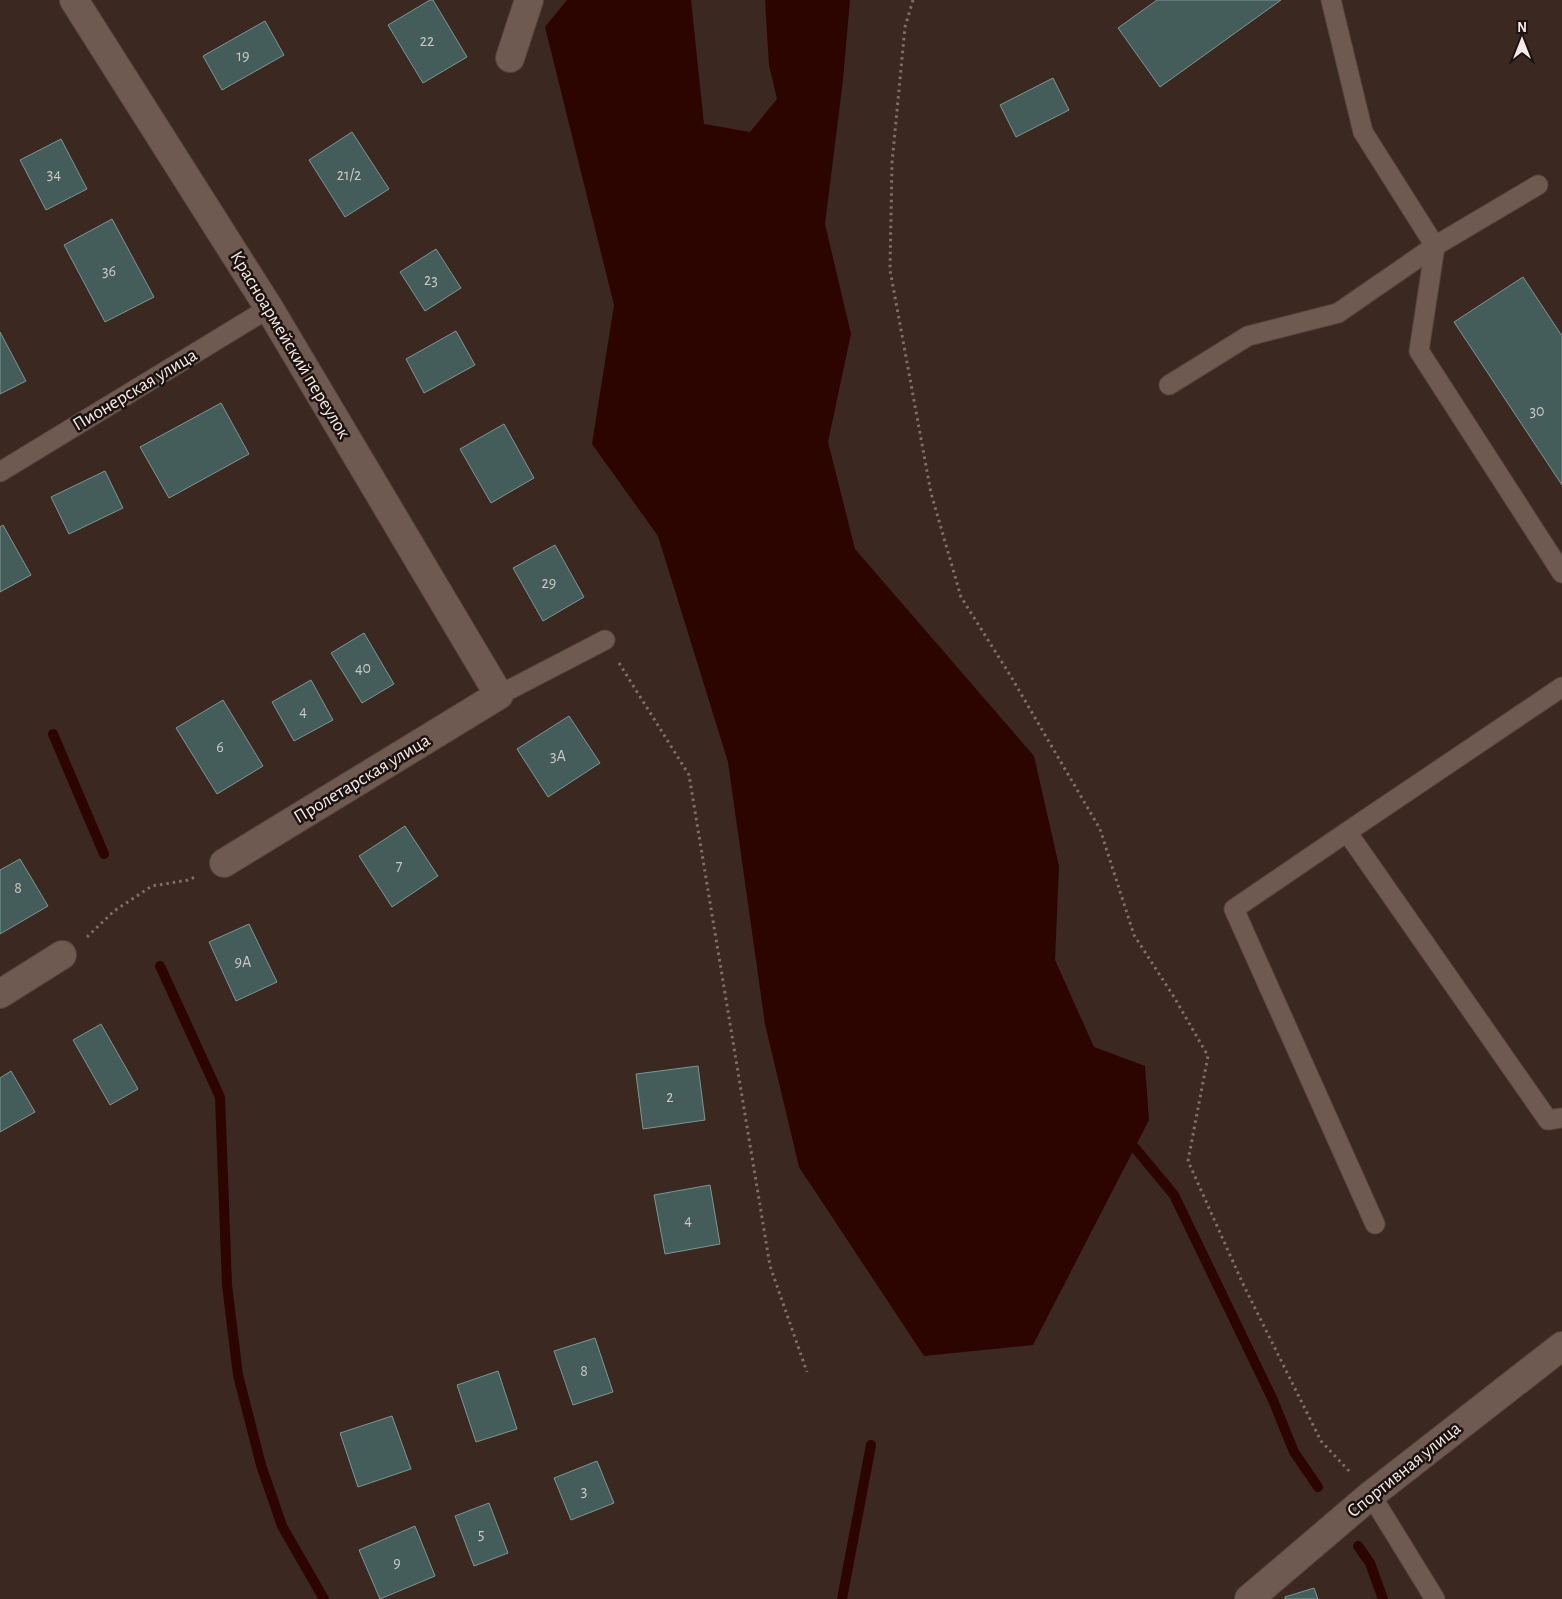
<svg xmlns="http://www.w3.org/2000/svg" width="1562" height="1599" viewBox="0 0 1562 1599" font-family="'Alegreya Sans',sans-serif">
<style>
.water{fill:#2c0500}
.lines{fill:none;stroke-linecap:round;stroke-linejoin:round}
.stream{stroke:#2c0500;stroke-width:10}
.building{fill:#445d5a;stroke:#7c9794}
.service-casing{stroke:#55453f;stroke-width:21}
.minor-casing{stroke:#55453f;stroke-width:30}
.path{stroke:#7f6f69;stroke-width:3;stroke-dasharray:2.5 4;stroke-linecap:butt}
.service{stroke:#6f5a52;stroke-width:19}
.minor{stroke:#6f5a52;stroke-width:28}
.labels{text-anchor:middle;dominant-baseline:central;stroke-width:5;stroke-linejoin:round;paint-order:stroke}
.number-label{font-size:16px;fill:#cbc8c4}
.street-label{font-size:19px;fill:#f8ebe7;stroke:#1c1310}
</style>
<rect width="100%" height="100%" fill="#3b2821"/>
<path class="water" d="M 567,0 L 691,0 L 704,124 L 750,132 L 777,99 L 769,65 L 765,0 L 850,0 L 843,80 L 825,224 L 851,334 L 828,442 L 855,549 L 1034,756 L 1059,866 L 1055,960 L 1094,1047 L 1145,1066 L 1149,1120 L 1033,1345 L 924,1356 L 799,1167 L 765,1024 L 728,762 L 658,536 L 592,444 L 614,305 L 545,27 Z"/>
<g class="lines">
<path class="stream" d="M 53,734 L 104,854
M 160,966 L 220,1097 L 227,1285 L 238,1375 L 261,1465 L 282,1526 L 324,1599
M 1135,1148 L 1174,1195 L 1273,1400 L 1294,1452 L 1318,1487
M 1358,1546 L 1370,1563 L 1383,1599
M 842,1599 L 871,1445"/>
</g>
<path class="building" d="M 430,0 L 433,0 L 467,57 L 423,83 L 388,25 Z
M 1157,0 L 1281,0 L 1160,87 L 1118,28 Z
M 265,21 L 284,55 L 222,90 L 203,56 Z
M 1053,78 L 1069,110 L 1016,137 L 1000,105 Z
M 352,132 L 389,189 L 345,217 L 309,160 Z
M 61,139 L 87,189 L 46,210 L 20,160 Z
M 112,219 L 154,297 L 105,322 L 64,245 Z
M 436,249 L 461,288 L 425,311 L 400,272 Z
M 1523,277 L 1562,336 L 1562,485 L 1454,322 Z
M 456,331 L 475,365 L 424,393 L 406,359 Z
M 0,332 L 26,381 L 0,394 Z
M 221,403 L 249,454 L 169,498 L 140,447 Z
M 504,424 L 534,478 L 491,503 L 460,449 Z
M 105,471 L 123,508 L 69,534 L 51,497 Z
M 3,525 L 31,575 L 0,592 L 0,527 Z
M 555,545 L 584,597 L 543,621 L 513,568 Z
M 364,633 L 394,684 L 362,703 L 331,653 Z
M 311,680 L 333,720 L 294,741 L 272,702 Z
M 223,700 L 263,766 L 217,794 L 176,728 Z
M 569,716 L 600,763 L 548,797 L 517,749 Z
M 405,826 L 438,876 L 392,907 L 359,856 Z
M 20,859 L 48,906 L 0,934 L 0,870 Z
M 249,924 L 277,982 L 236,1001 L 209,942 Z
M 101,1024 L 138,1089 L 110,1105 L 73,1040 Z
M 698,1066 L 705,1120 L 643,1129 L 636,1074 Z
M 11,1071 L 35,1112 L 0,1132 L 0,1078 Z
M 710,1185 L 720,1244 L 665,1254 L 654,1195 Z
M 595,1338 L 613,1392 L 573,1405 L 554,1351 Z
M 498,1371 L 517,1429 L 476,1442 L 457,1385 Z
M 392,1416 L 411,1469 L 358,1487 L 340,1433 Z
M 597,1461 L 614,1503 L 571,1520 L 554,1478 Z
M 489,1503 L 508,1553 L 474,1566 L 455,1516 Z
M 415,1526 L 435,1576 L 380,1599 L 359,1550 Z
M 1314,1588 L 1318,1599 L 1285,1599 L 1285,1597 Z"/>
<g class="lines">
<g class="service-casing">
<path id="service" d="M 1331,0 L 1363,132 L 1435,246 L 1419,351 L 1562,573
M 1169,385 L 1248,336 L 1338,313 L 1435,246 L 1538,185
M 0,472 L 269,308
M 1562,687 L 1347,832 L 1548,1120 L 1562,1118
M 499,695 L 605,640
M 1347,832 L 1234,909 L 1375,1224
M 1371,1495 L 1435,1599"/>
</g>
<g class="minor-casing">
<path id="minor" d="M 74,0 L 269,308 L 499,695 L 224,863
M 510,58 L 529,0
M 0,994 L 62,955
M 1249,1599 L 1371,1495 L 1562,1346"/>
</g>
<path class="path" d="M 913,0 L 905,27 L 892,163 L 890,270 L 931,493 L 961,597 L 1010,675 L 1100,829 L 1134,935 L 1174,997 L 1208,1056 L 1188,1161 L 1243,1284 L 1321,1441 L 1350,1472
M 619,663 L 689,775 L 770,1266 L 807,1372
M 87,937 L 114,911 L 152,886 L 188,880 L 197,876"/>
<use href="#service" class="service"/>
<use href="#minor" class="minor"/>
</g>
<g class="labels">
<g class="number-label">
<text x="427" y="41">22</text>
<text x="243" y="56">19</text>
<text x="54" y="174">34</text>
<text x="349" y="175">21/2</text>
<text x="109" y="271">36</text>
<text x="431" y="280">23</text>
<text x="1537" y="411">30</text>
<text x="549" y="583">29</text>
<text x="363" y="668">40</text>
<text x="303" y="711">4</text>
<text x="220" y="747">6</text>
<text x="558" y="756">3А</text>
<text x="399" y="866">7</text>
<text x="18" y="888">8</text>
<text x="243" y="962">9А</text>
<text x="670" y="1097">2</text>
<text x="688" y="1220">4</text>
<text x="584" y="1371">8</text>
<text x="584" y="1491">3</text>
<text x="481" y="1534">5</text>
<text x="397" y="1563">9</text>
</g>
<g class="street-label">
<text transform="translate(290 345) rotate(59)">Красноармейский переулок</text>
<text transform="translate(135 390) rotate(-31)">Пионерская улица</text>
<text transform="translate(362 779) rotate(-31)">Пролетарская улица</text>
<text transform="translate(1404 1470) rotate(-39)">Спортивная улица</text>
</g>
</g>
<g transform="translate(1522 40)" stroke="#1c1310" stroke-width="4" paint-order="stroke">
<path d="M0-4L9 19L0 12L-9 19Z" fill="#f8ebe7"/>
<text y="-8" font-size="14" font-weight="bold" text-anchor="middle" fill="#f8ebe7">N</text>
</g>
</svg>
